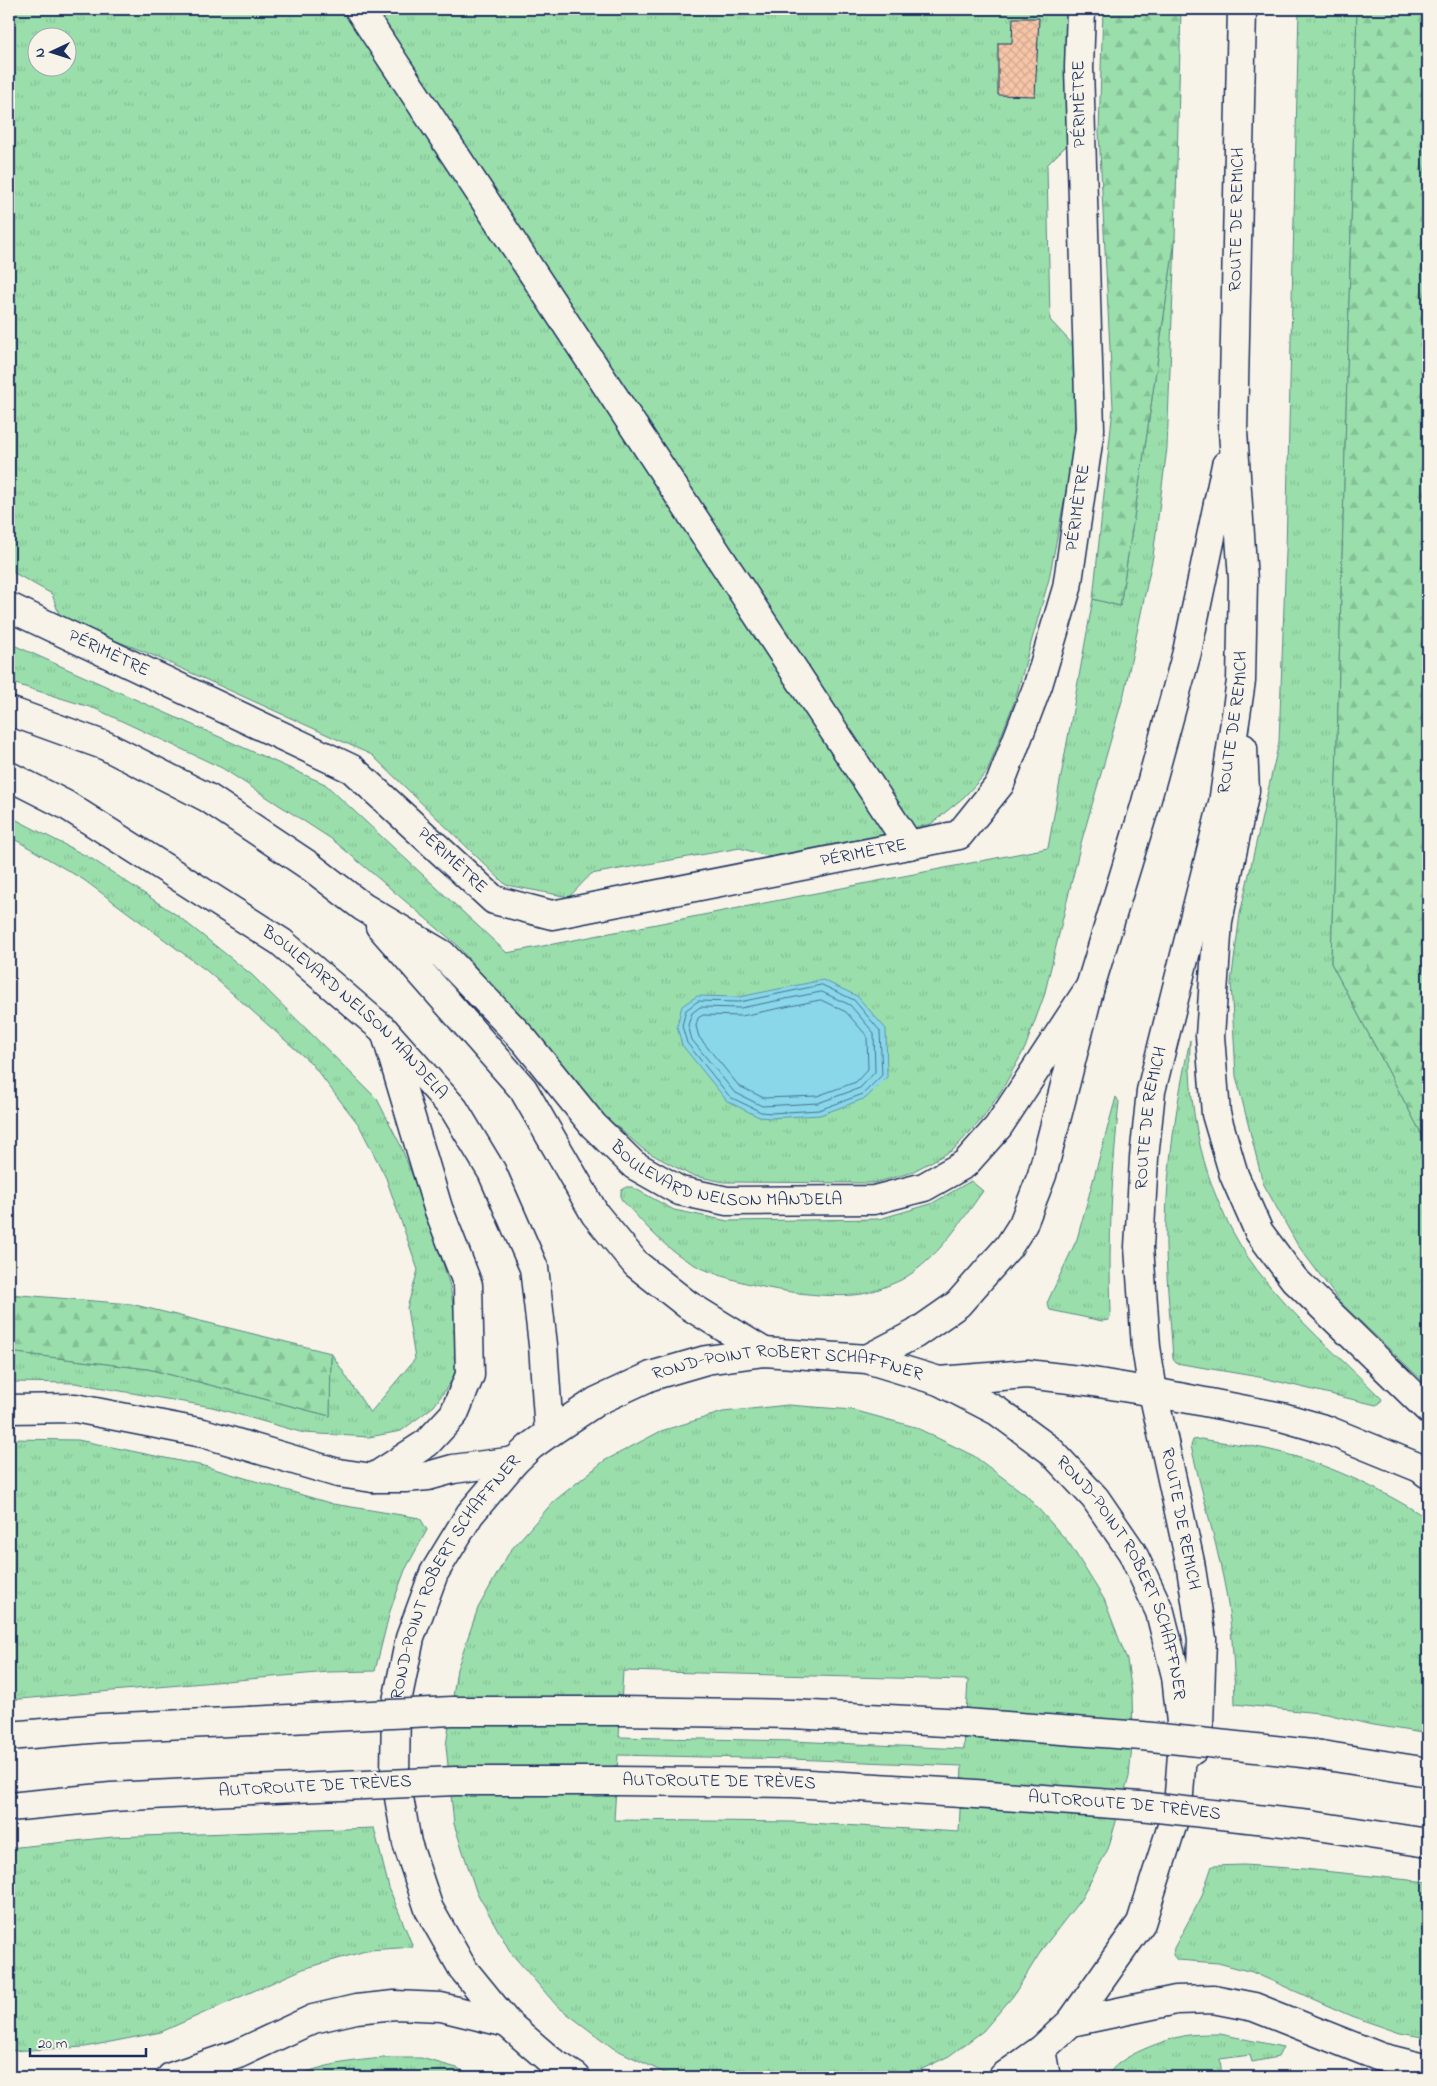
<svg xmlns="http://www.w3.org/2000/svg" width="1437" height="2086" font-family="'Indie Flower',sans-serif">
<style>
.grass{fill:url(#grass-tufts);stroke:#5a8784;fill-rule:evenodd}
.forest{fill:url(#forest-firs);stroke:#5a8784}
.water{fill:#89d7e8;stroke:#5d94b1}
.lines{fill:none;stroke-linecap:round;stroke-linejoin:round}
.shore{stroke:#477295;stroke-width:1}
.building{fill:url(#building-cross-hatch);stroke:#1b2f5e}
.minor-casing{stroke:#1b2f5e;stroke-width:31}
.major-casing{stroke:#1b2f5e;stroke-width:31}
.highway-casing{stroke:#1b2f5e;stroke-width:31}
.minor{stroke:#f7f3e8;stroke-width:28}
.major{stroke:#f7f3e8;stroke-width:28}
.highway{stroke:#f7f3e8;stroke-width:28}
.highway-bridge-casing{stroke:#1b2f5e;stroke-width:31;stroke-linecap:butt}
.highway-bridge{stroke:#f7f3e8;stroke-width:28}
.labels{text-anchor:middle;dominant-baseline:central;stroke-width:5;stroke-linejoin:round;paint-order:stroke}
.street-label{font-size:18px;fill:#1b2f5e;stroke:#f7f3e8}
</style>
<defs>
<pattern id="grass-tufts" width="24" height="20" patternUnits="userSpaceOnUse" patternTransform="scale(1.25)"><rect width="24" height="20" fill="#9adfab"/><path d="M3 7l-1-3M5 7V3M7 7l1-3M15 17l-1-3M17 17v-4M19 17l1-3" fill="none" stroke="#84c096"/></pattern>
<pattern id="forest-firs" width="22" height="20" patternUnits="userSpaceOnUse" patternTransform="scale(1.25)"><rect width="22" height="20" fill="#9adfab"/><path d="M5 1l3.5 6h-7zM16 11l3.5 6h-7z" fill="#84c096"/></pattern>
<pattern id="building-cross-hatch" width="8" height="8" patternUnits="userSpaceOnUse" patternTransform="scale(1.25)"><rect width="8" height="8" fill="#f7c5a7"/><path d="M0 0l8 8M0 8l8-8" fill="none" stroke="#d3aa92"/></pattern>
</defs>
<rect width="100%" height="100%" fill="#f7f3e8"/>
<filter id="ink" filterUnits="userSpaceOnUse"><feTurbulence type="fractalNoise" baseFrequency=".02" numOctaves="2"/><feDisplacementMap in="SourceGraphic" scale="10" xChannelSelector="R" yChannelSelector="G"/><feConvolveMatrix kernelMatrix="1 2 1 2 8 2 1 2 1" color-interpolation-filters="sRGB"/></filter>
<g filter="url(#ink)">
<path class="grass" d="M9,9H1070V142L1047,165L1050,320L1078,350L1074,450L1049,579L1015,700L987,772L964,797L931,824L777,859L740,848L591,874L569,897L506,885L372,755L143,651L61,620L52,594L9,570ZM38,38H68V68H38Z
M1299,9H1357L1331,963L1428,1146V1386L1340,1302L1297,1244L1263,1183L1236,1076L1231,983L1240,914L1279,742L1286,551Z
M1175,239L1167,448L1153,556L1124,694L1081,843L1044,996L1025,1048L1003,1088L983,1118L953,1150L910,1173L874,1183L724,1182L690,1175L644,1150L599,1111L456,944L333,840L222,768L96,709L9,682V643L325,784L507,953L1048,848L1093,599L1120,606L1145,447Z
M9,816L92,859L178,916L252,975L377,1099L400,1144L427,1213L450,1286L458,1335L455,1376L434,1406L401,1431L369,1437L304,1433L212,1407L75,1383L9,1382V1352L148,1369L330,1416L331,1353L370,1413L415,1359L407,1308L418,1270L386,1178L359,1125L311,1063L207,971L84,880L9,836Z
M1190,1040C1187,1121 1208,1204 1257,1270C1293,1317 1340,1357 1382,1399L1380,1403L1376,1405L1259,1377L1176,1363L1173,1358C1170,1314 1165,1269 1166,1225C1167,1163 1177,1100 1190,1040Z
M1116,1097L1119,1102C1112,1173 1108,1242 1111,1312L1109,1320L1102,1321L1050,1310L1047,1303L1077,1239Z
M971,1181L983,1191C960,1223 937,1260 901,1280C890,1285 873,1292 862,1294C818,1301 734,1285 695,1265C665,1250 643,1222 621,1199V1191L626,1187H632L674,1210L728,1221L879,1219L931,1204Z
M788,1405L853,1410L915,1427L974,1456L1026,1495L1069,1543L1104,1599L1127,1660L1132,1693L1133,1736L1129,1777L1108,1849L1081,1899L1043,1948L1013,1996L983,2031L949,2056L906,2077H673L613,2048L557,2006L511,1953L476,1891L454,1824L446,1746L457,1669L478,1608L510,1551L553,1502L604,1461L661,1431L723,1412ZM623,1671L968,1680L964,1749L792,1741L619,1737ZM618,1755L792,1759L962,1766L959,1832L792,1822L614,1820Z
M9,1439L78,1440L204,1466L333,1504L420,1518L427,1530L405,1570L390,1611L375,1671L329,1672L9,1700Z
M1201,1439C1223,1443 1245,1444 1266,1449C1322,1461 1380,1488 1428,1519V1734L1368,1724L1327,1714L1235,1704C1234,1661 1232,1619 1223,1577C1214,1533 1201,1490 1191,1446L1193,1440Z
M374,1828L389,1888L413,1947L369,1950L303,1969L161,2032L85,2047L9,2051V1848L113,1837Z
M1244,1865L1304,1869L1428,1882V2038L1400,2033L1351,2016L1252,1972L1218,1963L1177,1960L1173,1955L1174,1948L1201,1898L1212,1866Z
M1220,2034L1283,2047L1278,2057L1252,2062L1250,2055L1220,2059L1222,2077H1108C1113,2057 1169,2038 1189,2035C1199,2034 1210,2034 1220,2034Z
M383,2058H421L457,2068L477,2077H295C322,2064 353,2061 383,2058Z"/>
<path class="forest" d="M1103,9H1181L1175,239L1145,447L1120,606L1093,599L1113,408L1099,132Z
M1357,9H1428V1146L1331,963Z
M9,1294L131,1304L331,1353L330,1416L148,1369L9,1352Z"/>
<path class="water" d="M823,980L857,996L886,1029L887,1077L866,1098L820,1115L770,1118L759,1117L727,1101L682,1045L677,1026L682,1006L697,996L739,997Z"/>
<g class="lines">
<path class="shore" d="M822,985L854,1000L880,1031L882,1075L863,1094L819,1110L771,1113L761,1112L730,1097L687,1043L682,1026L686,1010L698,1001L739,1002Z
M822,992L850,1005L874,1033L875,1072L860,1088L818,1103L762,1106L734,1092L692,1040L688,1025L692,1013L700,1007L740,1008Z
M821,1000L846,1012L867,1036L868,1069L856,1082L817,1096L764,1098L739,1086L699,1037L696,1026L698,1018L703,1015L741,1016Z"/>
</g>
<path class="building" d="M1013,18H1039L1035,96L998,95V43H1012Z"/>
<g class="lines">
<g class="minor-casing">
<g id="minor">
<path d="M359,9L909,845"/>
<path id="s1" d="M9,607L352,769L494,900L552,915L959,835L1000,784L1038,685L1067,588L1090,429L1079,68L1081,9"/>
</g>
</g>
<g class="major-casing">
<g id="major">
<path id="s2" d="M9,711L106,746L208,798L311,867L363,907L442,954L524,1040L593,1125L634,1165L680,1191L727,1201L874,1200L924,1187L965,1164L998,1127L1090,987"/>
<path d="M1243,748L1245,791L1218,921L1210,1036L1216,1114L1234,1175L1259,1232L1294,1279L1428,1409"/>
<path id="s3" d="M9,776L66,805L281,942L385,1031L454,1109L492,1172L534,1268L543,1345L549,1433"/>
<path d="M380,926L523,1089L595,1214L636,1264L688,1305L764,1352"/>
<path d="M867,1359L915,1334L958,1304L1009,1246L1023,1224L1042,1175L1090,987L1145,806L1187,652L1226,465"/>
<path id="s4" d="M1193,1750L1199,1724L1202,1639L1190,1562L1153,1392L1146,1347L1139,1247L1144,1158L1151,1091L1223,803L1241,681L1243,580L1233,431L1242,9"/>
<path d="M1041,2050L1046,2077"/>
<path id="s5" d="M576,2077L551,2061L507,2023L463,1969L429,1909L407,1843L395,1775L396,1706L410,1638L434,1573L470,1514L515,1461L531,1446L549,1433L597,1401L651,1376L706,1360L764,1352L867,1359L939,1381L997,1411L1050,1450L1095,1498L1132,1552L1160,1612L1176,1676L1183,1741L1178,1807L1141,1923L1071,2022L1041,2050L1003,2077"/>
</g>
</g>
<g class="highway-casing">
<g id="highway">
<path d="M939,1381L1027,1374L1087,1381L1153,1392L1282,1417L1327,1430L1420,1468L1428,1474"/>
<path d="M9,1409L75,1408L203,1433L338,1473L373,1478H405L428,1476L453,1469L515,1461"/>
<path d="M373,1478L427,1443L454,1414L470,1375L468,1285L438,1208L385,1031"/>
<path d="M620,1711L792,1714L965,1723"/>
<path d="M9,1736L101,1728L249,1721"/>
<path d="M1321,1755L1428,1772"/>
<path id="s6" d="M617,1781L792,1783L961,1793"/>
<path d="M9,1807L111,1797L251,1790"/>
<path d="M1310,1825L1428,1843"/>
<path d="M1071,2022L1176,2000L1213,1999L1254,2007L1380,2057L1428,2069"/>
<path d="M171,2077L238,2054L313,2019L356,2009L395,2005L441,2007L507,2023"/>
</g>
</g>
<use href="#minor" class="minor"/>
<use href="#major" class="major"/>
<use href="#highway" class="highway"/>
<g class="highway-bridge-casing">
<g id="highway-bridge">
<path d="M249,1721L452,1711H620"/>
<path d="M965,1723L1142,1736L1321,1755"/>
<path d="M251,1790L455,1781H617"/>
<path id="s7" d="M961,1793L1140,1806L1310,1825"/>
</g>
</g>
<use href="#highway-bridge" class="highway-bridge"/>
</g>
</g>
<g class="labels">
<g class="street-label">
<text transform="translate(1080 104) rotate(-91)">PÉRIMÈTRE</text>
<text stroke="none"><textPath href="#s4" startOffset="1548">ROUTE DE REMICH</textPath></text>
<text stroke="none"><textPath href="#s1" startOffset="1401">PÉRIMÈTRE</textPath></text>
<text stroke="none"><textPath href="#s1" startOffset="110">PÉRIMÈTRE</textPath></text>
<text stroke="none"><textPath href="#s4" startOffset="1044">ROUTE DE REMICH</textPath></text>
<text stroke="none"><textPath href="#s1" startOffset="950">PÉRIMÈTRE</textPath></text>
<text stroke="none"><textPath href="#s1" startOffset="515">PÉRIMÈTRE</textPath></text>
<text stroke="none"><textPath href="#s3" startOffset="421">BOULEVARD NELSON MANDELA</textPath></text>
<text stroke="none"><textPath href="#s4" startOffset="639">ROUTE DE REMICH</textPath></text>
<text stroke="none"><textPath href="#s2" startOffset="878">BOULEVARD NELSON MANDELA</textPath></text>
<text stroke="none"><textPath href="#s5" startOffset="1012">ROND-POINT ROBERT SCHAFFNER</textPath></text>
<text transform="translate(1180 1519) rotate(79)">ROUTE DE REMICH</text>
<text stroke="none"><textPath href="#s5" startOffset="1448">ROND-POINT ROBERT SCHAFFNER</textPath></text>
<text stroke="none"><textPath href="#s5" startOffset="578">ROND-POINT ROBERT SCHAFFNER</textPath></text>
<text stroke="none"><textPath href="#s6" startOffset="102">AUTOROUTE DE TRÈVES</textPath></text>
<text transform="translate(315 1787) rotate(-3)">AUTOROUTE DE TRÈVES</text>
<text stroke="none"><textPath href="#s7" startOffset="164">AUTOROUTE DE TRÈVES</textPath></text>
</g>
</g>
<rect width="1437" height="2086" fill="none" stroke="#f7f3e8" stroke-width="30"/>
<rect x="15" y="15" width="1407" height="2056" fill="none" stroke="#1b2f5e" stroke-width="2" filter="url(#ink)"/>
<g transform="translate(52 52) rotate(266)"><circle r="24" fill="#f7f3e8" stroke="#9fa5b1"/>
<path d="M0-4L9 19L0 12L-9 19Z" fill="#1b2f5e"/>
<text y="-8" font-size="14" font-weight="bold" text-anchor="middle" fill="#1b2f5e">N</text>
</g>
<path d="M30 2048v8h116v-8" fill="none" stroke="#1b2f5e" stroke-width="2.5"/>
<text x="38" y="2048" font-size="15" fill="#1b2f5e" stroke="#f7f3e8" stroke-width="4" paint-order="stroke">20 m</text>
</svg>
